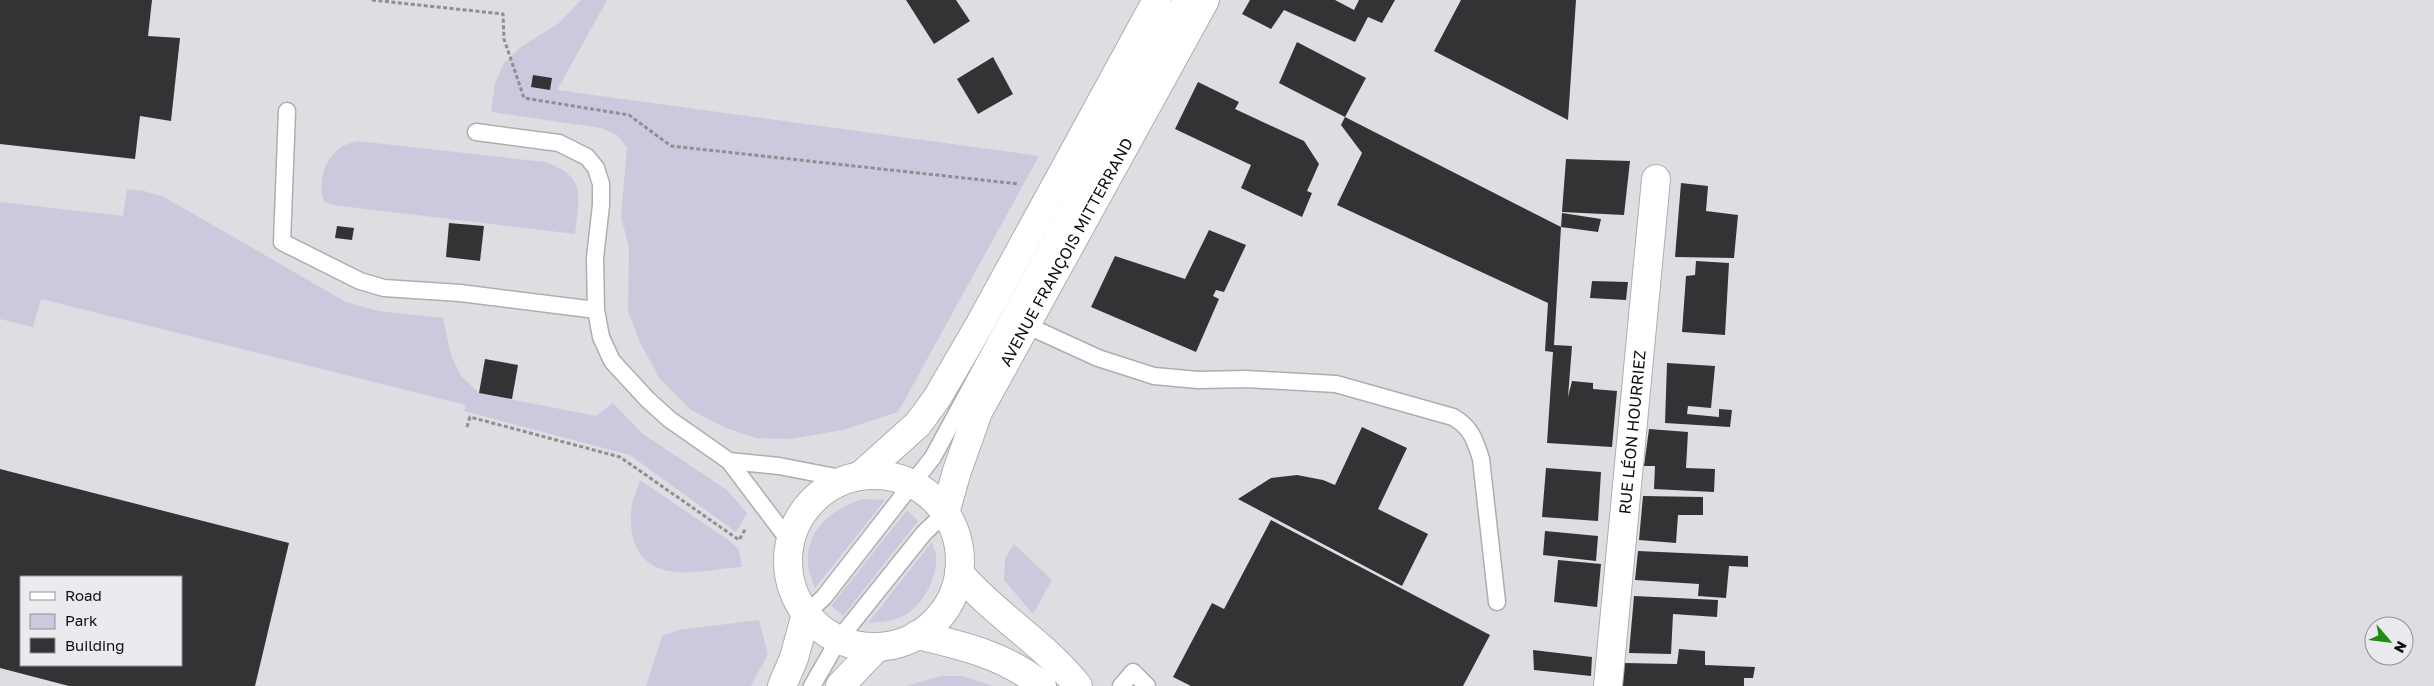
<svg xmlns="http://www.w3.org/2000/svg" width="2434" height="686" font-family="'Golos Text',sans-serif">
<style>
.green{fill:#cbc9de}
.building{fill:#333336;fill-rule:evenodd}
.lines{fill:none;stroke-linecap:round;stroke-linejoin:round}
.lane-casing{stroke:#aeaeb2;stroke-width:19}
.street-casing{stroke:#aeaeb2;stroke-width:30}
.secondary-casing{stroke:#aeaeb2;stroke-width:30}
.path{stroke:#8f8f92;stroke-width:3;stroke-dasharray:4 2.5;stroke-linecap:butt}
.lane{stroke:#fff;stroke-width:16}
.street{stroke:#fff;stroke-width:28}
.secondary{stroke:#fff;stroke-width:28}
.labels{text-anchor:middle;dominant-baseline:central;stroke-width:5;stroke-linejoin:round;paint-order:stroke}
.street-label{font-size:16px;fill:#0f0f11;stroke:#ebebef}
</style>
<rect width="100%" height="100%" fill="#dedde1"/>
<path class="green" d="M581,0H607L557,90L1039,156L898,412L843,430L790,439L756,438L726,428L691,410L660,379L640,343L628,311L629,247L621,217L627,148L617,135L601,128L491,112L495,83L504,63L522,46L558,24Z
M356,141L545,162C587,176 579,197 575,234L333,205L324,201C317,184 324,158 341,147C345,145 351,143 356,141Z
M127,189L144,191L164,197L346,302L378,311L443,318L451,355L461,376L479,393L596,416L613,403L643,434L727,490L747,513L736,532L630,455L464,411L466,405L41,299L33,327L0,319V202L123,216Z
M640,480L731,542L739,550L742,567C721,568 697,574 676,572C642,569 629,545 631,513C631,502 637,490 640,480Z
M863,499L885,500L815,588C813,581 809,573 808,566C805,530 832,509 863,499Z
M907,510L918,521L843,616L831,606Z
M932,542C933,547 936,552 936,557C938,579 920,610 899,618C889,622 878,622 868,623Z
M1014,544L1052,580L1033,614L1004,580L1005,558Z
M759,620L768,654L751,686H646L662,636L678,630Z
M941,676H962L993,686H906Z"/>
<path class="building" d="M0,0H152L148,36L180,38L171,121L140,116L135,159L0,144Z
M906,0H956L970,21L934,44Z
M1250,0H1335L1354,10L1359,0H1395L1382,23L1368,17L1355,42L1284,10L1271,29L1242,14Z
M1461,0H1576L1568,120L1434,51Z
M1297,42L1366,78L1345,117L1279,83Z
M993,57L1013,94L978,114L957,79Z
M533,75L552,78L550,90L531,87Z
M1198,82L1239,102L1235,109L1304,141L1319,164L1307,191L1312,193L1302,217L1241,188L1251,165L1175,129Z
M1345,117L1561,227L1554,345L1572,346L1568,397L1572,381L1593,383V389L1617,391L1612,447L1547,443L1553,352L1545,351L1548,303L1337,205L1362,153L1341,125Z
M1566,159L1630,161L1624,215L1562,212Z
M1681,183L1708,186L1706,211L1738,215L1734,258L1675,257Z
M1562,213L1601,219L1598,232L1561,227Z
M449,223L484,226L480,261L446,257Z
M337,226L354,228L352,240L335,238Z
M1209,230L1246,245L1224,292L1216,290L1213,296L1219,299L1196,352L1091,307L1115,256L1185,279Z
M1696,261L1729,263L1725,335L1682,332L1686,276L1695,275Z
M1592,281L1628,282L1626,300L1590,298Z
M485,359L518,365L512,399L479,393Z
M1667,363L1715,366L1711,408L1688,406L1687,414L1719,417V409L1732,410L1730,427L1665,423Z
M1362,427L1407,448L1378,509L1428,534L1402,586L1238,499L1271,478L1297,475L1323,480L1335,485Z
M1649,429L1688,432L1686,468L1715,469L1714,492L1654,489L1655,466H1644Z
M1546,468L1601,472L1598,521L1542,517Z
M0,469L289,543L255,686H69L0,668ZM21,577H181V665H21Z
M1643,496L1703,497V515H1678L1676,543L1639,540Z
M1271,520L1490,635L1463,686H1191L1173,677L1212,603L1224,609Z
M1545,531L1598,536L1596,561L1543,555Z
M1638,551L1748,556V567L1729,566L1726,598L1698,596L1699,584L1635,580Z
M1558,560L1601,564L1597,607L1554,602Z
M1634,596L1718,600L1717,617L1673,614L1671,654L1629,653Z
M1679,649L1705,651V665L1755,667L1753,678H1744V686H1622L1624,663L1677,664Z
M1533,650L1592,657L1591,676L1534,670Z"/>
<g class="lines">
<g class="lane-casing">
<path id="lane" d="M287,111L282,242L360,281L384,288L460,293L596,310
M476,132L559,143L587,157L596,168L601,184V205L595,258L596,310L601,337L612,361L647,399L669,419L729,461L791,543
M1026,325L1098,358L1154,376L1198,380L1246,379L1336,384L1453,417C1471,427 1475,440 1481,459L1497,602
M729,461L779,466L846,479
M806,614L824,597L933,457L1181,0
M812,686L839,639L924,533L945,513
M1121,686L1133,672L1147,686"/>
</g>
<g class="street-casing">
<g id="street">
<path id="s1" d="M1608,686L1656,179"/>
</g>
</g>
<g class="secondary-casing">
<g id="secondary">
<circle cx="874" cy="561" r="86"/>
<path d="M860,476L918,424L937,398L980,324L1157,0"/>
<path id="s2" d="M945,513L957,471L978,412L1205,0"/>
<path d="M959,573C995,615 1044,643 1078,686"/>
<path d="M917,635C960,645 1008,656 1042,686"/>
<path d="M782,686L794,658L806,614"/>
<path d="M840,686L877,647"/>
</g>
</g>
<path class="path" d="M372,0L503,14L504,39L524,98L629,115L671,146L1019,184
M467,427L470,417L620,457L739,540L746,528"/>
<use href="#lane" class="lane"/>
<use href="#street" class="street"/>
<use href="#secondary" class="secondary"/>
</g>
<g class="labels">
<g class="street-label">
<text stroke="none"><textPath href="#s2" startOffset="289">AVENUE FRANÇOIS MITTERRAND</textPath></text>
<text stroke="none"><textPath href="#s1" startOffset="255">RUE LÉON HOURRIEZ</textPath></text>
</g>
</g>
<rect x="20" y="576" width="162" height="90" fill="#ebebef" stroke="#939396"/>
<rect x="30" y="592" width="25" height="8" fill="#ffffff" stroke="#939396"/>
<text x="65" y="601" font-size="15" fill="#0f0f11">Road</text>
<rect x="30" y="614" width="25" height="15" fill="#cbc9de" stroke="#939396"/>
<text x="65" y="626" font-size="15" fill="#0f0f11">Park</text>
<rect x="30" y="638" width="25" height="15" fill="#333336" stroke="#939396"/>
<text x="65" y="651" font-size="15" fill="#0f0f11">Building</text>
<g transform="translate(2389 641) rotate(118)"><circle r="24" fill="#ebebef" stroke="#939396"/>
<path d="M0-4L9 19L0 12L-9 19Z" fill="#1f8d10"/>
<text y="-8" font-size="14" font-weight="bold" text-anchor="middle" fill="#0f0f11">N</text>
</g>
</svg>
